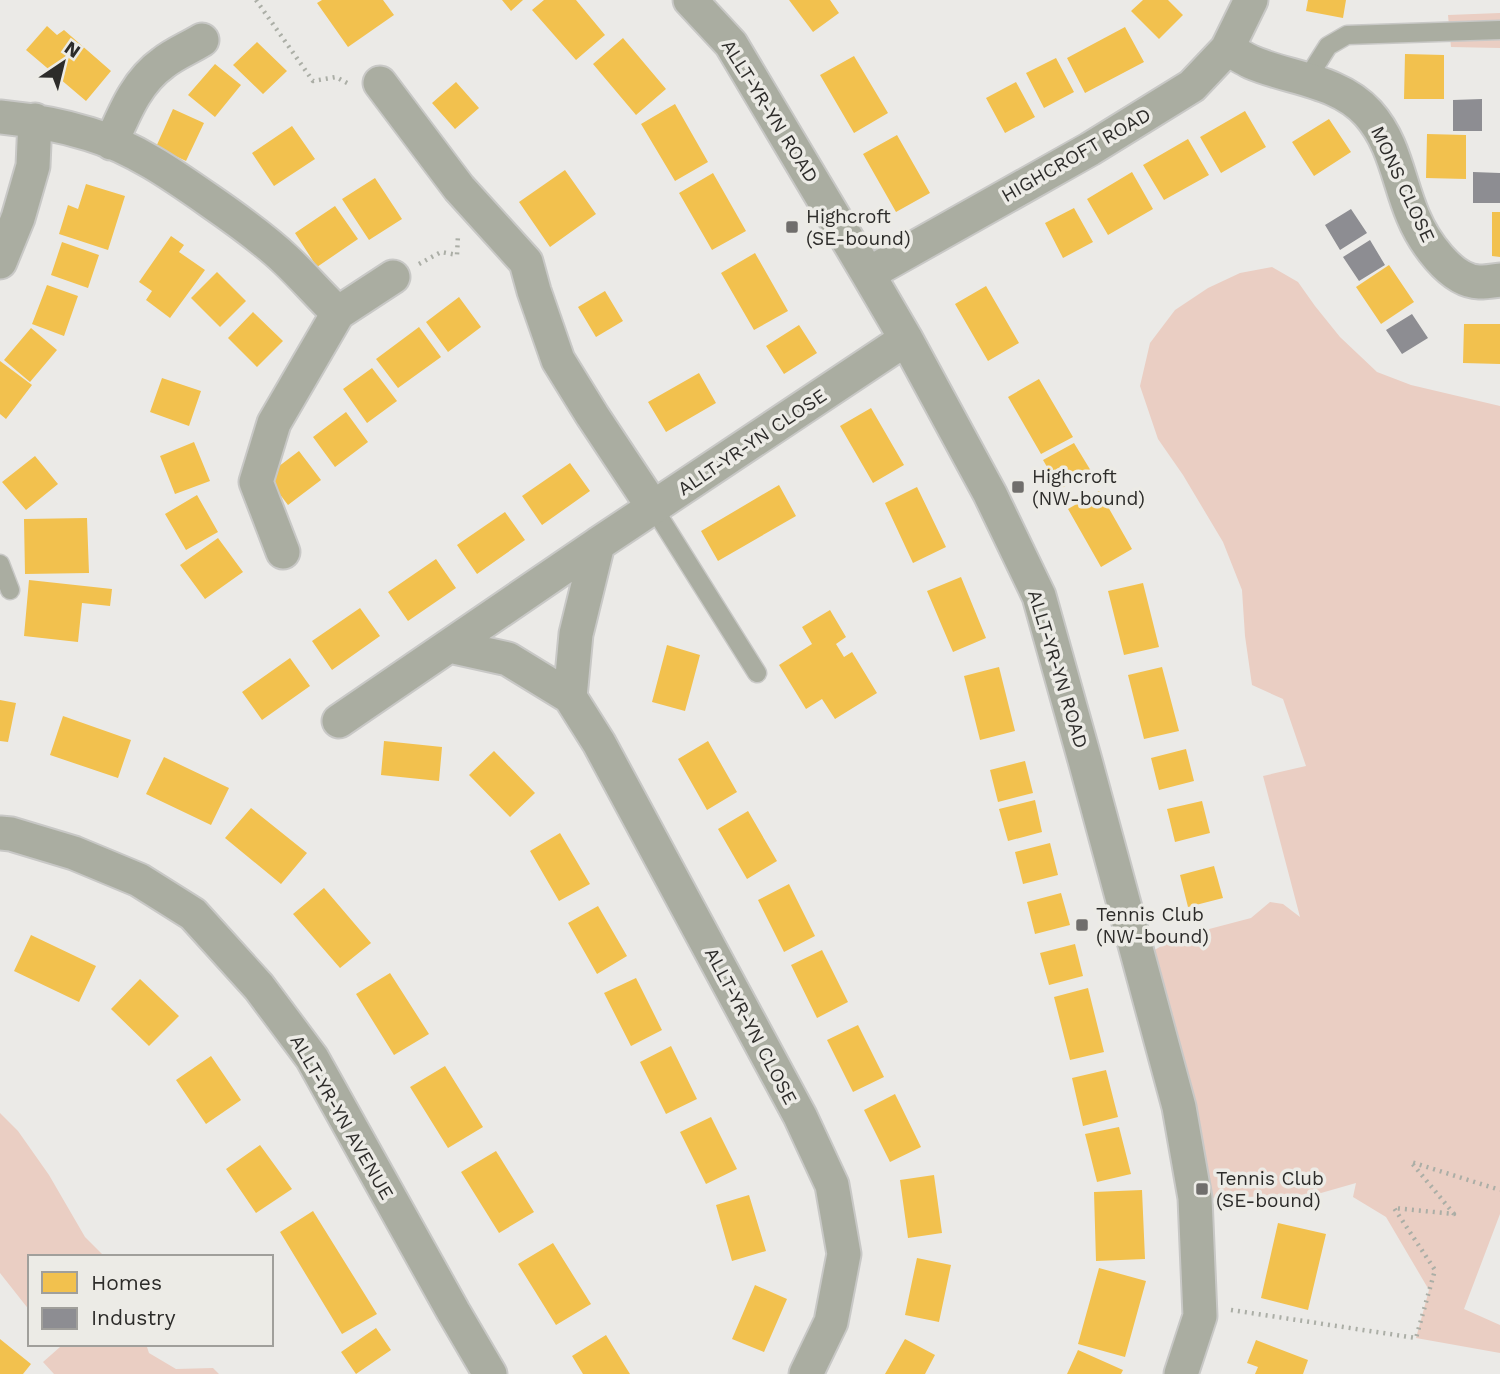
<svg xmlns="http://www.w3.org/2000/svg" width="1500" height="1374" font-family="'Work Sans',sans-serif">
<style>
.green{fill:#eacec3}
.homes{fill:#f2c14e}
.industry{fill:#8d8d92}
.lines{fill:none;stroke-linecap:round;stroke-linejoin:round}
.lane-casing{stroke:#c8c8c6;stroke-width:21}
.street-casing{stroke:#c8c8c6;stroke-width:37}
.path{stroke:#abaea6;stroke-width:4.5;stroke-dasharray:2 5;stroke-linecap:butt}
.lane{stroke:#aaada1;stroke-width:18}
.street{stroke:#aaada1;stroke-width:33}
.poi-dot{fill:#706e6c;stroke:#ecebe6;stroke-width:2.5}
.labels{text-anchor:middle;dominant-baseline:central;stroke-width:7;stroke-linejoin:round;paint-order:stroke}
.street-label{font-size:19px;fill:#2d2c2a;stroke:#ecebe6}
.poi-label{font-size:19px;fill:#2d2c2a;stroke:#ecebe6;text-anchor:start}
</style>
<rect width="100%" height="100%" fill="#ebeae7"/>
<path class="green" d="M1500,13V48L1451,47L1448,15Z
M1272,267L1298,282L1315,306L1340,337L1377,372L1411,385L1500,406V1214L1464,1309L1500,1325V1353L1416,1338L1429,1290L1386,1217L1353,1197L1356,1183L1321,1193L1285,1196L1208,1198L1141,958L1175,938L1251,918L1270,902L1283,904L1300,917L1263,776L1306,766L1283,699L1252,685L1245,636L1242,590L1223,542L1183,475L1158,439L1140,386L1150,343L1175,310L1208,288L1240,273Z
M0,1113L18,1131L49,1175L85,1237L105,1257H30V1311L0,1273Z
M58,1344H146L149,1353L176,1369L213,1368L219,1374H54L43,1362L60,1347Z"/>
<path class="homes" d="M322,0H383L394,15L348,47L317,3Z
M502,0H523L511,11Z
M544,0H576L605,35L576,60L532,10Z
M789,0H830L839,13L813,32Z
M1143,0H1168L1183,15L1159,39L1131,11Z
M1308,0H1346L1343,18L1306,11Z
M47,26L57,35L64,30L111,71L86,101L26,50Z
M1125,27L1144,62L1085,93L1067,58Z
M623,38L666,89L636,115L593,64Z
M257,42L287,71L263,94L233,65Z
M1405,54L1444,55V99H1404Z
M854,56L888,113L854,133L820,75Z
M1056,58L1074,92L1044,108L1026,73Z
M215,64L241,85L215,117L188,95Z
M456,82L479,108L455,129L432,103Z
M1016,82L1035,117L1005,133L986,98Z
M675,104L708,162L675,181L641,124Z
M173,109L204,123L186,161L156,147Z
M1245,111L1266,147L1221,173L1200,137Z
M1329,119L1351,152L1314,176L1292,142Z
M292,126L315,159L274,186L252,153Z
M1427,134L1466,135V179L1426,178Z
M897,135L930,193L896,212L863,154Z
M1188,139L1209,175L1164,200L1143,165Z
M565,170L596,214L550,247L519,202Z
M1132,172L1153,209L1108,235L1087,199Z
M713,173L746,231L712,250L679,193Z
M375,178L402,219L369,240L342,199Z
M86,184L125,196L108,250L59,234L68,205L78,209Z
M335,206L358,239L317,267L295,233Z
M1074,208L1093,242L1063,258L1045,223Z
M1492,212H1500V257L1492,256Z
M171,236L184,245L179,252L205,270L170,318L146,300L152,291L139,282Z
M62,242L99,255L88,288L51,275Z
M755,253L788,311L754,330L721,273Z
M1389,265L1414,302L1381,324L1356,287Z
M217,272L246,301L220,327L191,298Z
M47,285L78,296L64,336L32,324Z
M986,286L1019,343L988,361L955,304Z
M605,291L623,321L596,337L578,307Z
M459,297L481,327L448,352L426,322Z
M253,312L283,341L257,367L228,338Z
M1464,324H1500V364L1463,363Z
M799,325L817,353L784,374L766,346Z
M419,327L441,357L398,388L376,359Z
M31,328L57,350L30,382L4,360Z
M0,361L32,385L6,419L0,414Z
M372,368L397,401L367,423L343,389Z
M699,373L716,403L666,432L648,402Z
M162,378L201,391L189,426L150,412Z
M1039,379L1073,437L1041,454L1008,397Z
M871,408L904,465L873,483L840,426Z
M346,412L368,442L335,467L313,437Z
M194,442L210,481L175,494L160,456Z
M1074,443L1091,471L1060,489L1043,460Z
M299,451L321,480L288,505L266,476Z
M35,456L58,484L26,510L2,482Z
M570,463L590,491L542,525L522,496Z
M779,485L796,516L718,561L701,531Z
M917,487L946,547L913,563L885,503Z
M1099,491L1132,549L1101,567L1068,509Z
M197,495L218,532L186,550L165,514Z
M505,512L525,540L477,574L457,545Z
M87,518L89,573L25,574L24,519Z
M218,538L243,572L205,599L180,565Z
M436,559L456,588L408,621L388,592Z
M961,577L986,638L953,652L927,591Z
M29,580L112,589L110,606L82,603L78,642L24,636Z
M1143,583L1159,647L1124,655L1108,591Z
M360,608L380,636L332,670L312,641Z
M830,610L846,637L836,644L844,657L852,652L877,693L835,719L822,699L806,709L779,665L812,644L802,627Z
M667,645L700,655L685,711L652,702Z
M290,658L310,686L262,720L242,692Z
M999,667L1015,731L980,740L964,676Z
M1162,667L1179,731L1144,739L1128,675Z
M0,700L16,703L8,742L0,741Z
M63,716L131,740L118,778L50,755Z
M384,741L442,747L439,781L381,775Z
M708,741L737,792L707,810L678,759Z
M1186,749L1194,781L1159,790L1151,758Z
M494,751L535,793L510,817L469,775Z
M164,757L229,788L211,825L146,794Z
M1025,761L1033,793L998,802L990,770Z
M1035,800L1042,832L1008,841L999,809Z
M1202,801L1210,833L1175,842L1167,809Z
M251,808L307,853L281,884L225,838Z
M748,811L777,861L747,879L718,829Z
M560,833L590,884L559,901L530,851Z
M1050,843L1058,875L1023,884L1015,852Z
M1214,866L1223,898L1188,907L1180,875Z
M789,884L815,936L784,952L758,900Z
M324,888L371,943L340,968L293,914Z
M1061,893L1070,925L1035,934L1027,902Z
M598,906L627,956L597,974L568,923Z
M31,935L96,966L79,1002L14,971Z
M1075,944L1083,976L1049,985L1040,953Z
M822,950L848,1002L817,1018L791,965Z
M390,973L429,1034L394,1055L356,994Z
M636,978L662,1030L631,1046L604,993Z
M140,979L179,1016L149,1046L111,1009Z
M1088,988L1104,1052L1070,1060L1054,997Z
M858,1025L884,1077L853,1092L827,1040Z
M671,1046L697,1099L666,1114L640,1062Z
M211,1056L241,1100L206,1124L176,1080Z
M445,1066L483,1127L448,1148L410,1087Z
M1106,1070L1118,1117L1083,1126L1072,1078Z
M895,1094L921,1147L890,1162L864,1110Z
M711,1117L737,1169L706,1184L680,1132Z
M1119,1127L1131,1174L1097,1182L1085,1134Z
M260,1145L292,1189L256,1213L226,1169Z
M496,1151L534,1212L499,1233L461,1172Z
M934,1175L942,1233L908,1238L900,1180Z
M1142,1190L1145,1259L1096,1261L1094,1192Z
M749,1195L766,1251L732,1261L716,1205Z
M313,1211L377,1314L342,1334L280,1232Z
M1278,1223L1326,1234L1308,1310L1261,1298Z
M553,1243L591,1304L556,1325L518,1264Z
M917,1258L951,1265L939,1322L905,1315Z
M1099,1268L1146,1281L1125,1357L1078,1344Z
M755,1285L787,1299L764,1352L732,1339Z
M376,1328L391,1350L356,1374L341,1352Z
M606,1335L625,1366L630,1374H583L572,1356Z
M0,1339L31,1364L23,1374H0Z
M905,1339L935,1355L925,1374H885Z
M1256,1340L1308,1360L1303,1374H1255L1258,1367L1247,1363Z
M1078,1350L1123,1370L1121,1374H1067Z"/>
<path class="industry" d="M1482,99V131H1453V100Z
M1473,172L1500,173V203H1473Z
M1351,209L1367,233L1340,250L1325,225Z
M1370,240L1385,265L1359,281L1343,257Z
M1412,314L1428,338L1402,354L1386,330Z"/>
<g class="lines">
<g class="lane-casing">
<path id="lane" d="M1307,79L1328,46L1347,35L1500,30
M653,507L757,673
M0,564L10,590"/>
</g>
<g class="street-casing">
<path id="street" d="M690,0L731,44L868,274L906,339L990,494L1039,596L1086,764L1179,1107L1195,1198L1200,1316L1181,1374
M1227,49C1235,53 1243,58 1251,62C1290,79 1338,80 1368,113C1395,143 1398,181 1413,216C1423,240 1450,281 1479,282C1485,282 1493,281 1500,280
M380,83L459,188L526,262L534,291L558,360L592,415L653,507
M0,117C30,120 60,125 89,134C133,147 173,175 210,201C236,219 263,238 286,260C304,277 320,296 338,313L274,423L256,482L283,552
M111,143C124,114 136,82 163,63C174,54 189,48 202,40
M0,262L18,218L33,166L35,120
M868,274L1090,149L1192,86L1227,49L1251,0
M338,313L393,277
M449,646L508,659L570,697L599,743L800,1116L832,1185L844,1254L831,1322L806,1374
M570,697L576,634L598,544L906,339
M339,721L598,544
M0,833L11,834L74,853L139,880L193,914L259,987L312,1058L453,1311L490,1374"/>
</g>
<path class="path" d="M256,0L313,81L336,77L349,84
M419,264L441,252L457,255L458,235
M1231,1310L1416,1338L1435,1270L1394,1208L1454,1214L1411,1162L1500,1190"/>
<use href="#lane" class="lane"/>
<use href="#street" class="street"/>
</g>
<g class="poi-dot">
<rect x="785" y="220" width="14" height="14" rx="3.5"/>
<rect x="1011" y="480" width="14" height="14" rx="3.5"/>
<rect x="1075" y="918" width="14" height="14" rx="3.5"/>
<rect x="1195" y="1182" width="14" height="14" rx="3.5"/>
</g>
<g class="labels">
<g class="street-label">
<text transform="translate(770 111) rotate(58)">ALLT-YR-YN ROAD</text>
<text transform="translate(1076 155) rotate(-30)">HIGHCROFT ROAD</text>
<text transform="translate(1403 184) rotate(65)">MONS CLOSE</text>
<text transform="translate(752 442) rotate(-34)">ALLT-YR-YN CLOSE</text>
<text transform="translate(1058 669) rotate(73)">ALLT-YR-YN ROAD</text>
<text transform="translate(751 1026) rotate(62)">ALLT-YR-YN CLOSE</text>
<text transform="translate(342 1117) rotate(60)">ALLT-YR-YN AVENUE</text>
</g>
<g class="poi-label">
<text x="806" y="216">Highcroft<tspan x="806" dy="22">(SE-bound)</tspan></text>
<text x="1032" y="476">Highcroft<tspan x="1032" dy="22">(NW-bound)</tspan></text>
<text x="1096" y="914">Tennis Club<tspan x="1096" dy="22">(NW-bound)</tspan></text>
<text x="1216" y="1178">Tennis Club<tspan x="1216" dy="22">(SE-bound)</tspan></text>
</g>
</g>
<rect x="28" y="1255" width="245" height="91" fill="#ecebe6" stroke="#a09f9b" stroke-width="2"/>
<rect x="42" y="1272" width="35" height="21" fill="#f2c14e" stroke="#a09f9b" stroke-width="2"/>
<text x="91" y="1290" font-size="21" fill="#2d2c2a">Homes</text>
<rect x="42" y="1308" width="35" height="21" fill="#8d8d92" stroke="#a09f9b" stroke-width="2"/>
<text x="91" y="1325" font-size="21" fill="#2d2c2a">Industry</text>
<g transform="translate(63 63) rotate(35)" stroke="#ecebe6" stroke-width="5" paint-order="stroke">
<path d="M0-5L12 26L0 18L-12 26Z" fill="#2d2c2a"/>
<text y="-10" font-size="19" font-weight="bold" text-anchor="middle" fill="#2d2c2a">N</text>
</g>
</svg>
